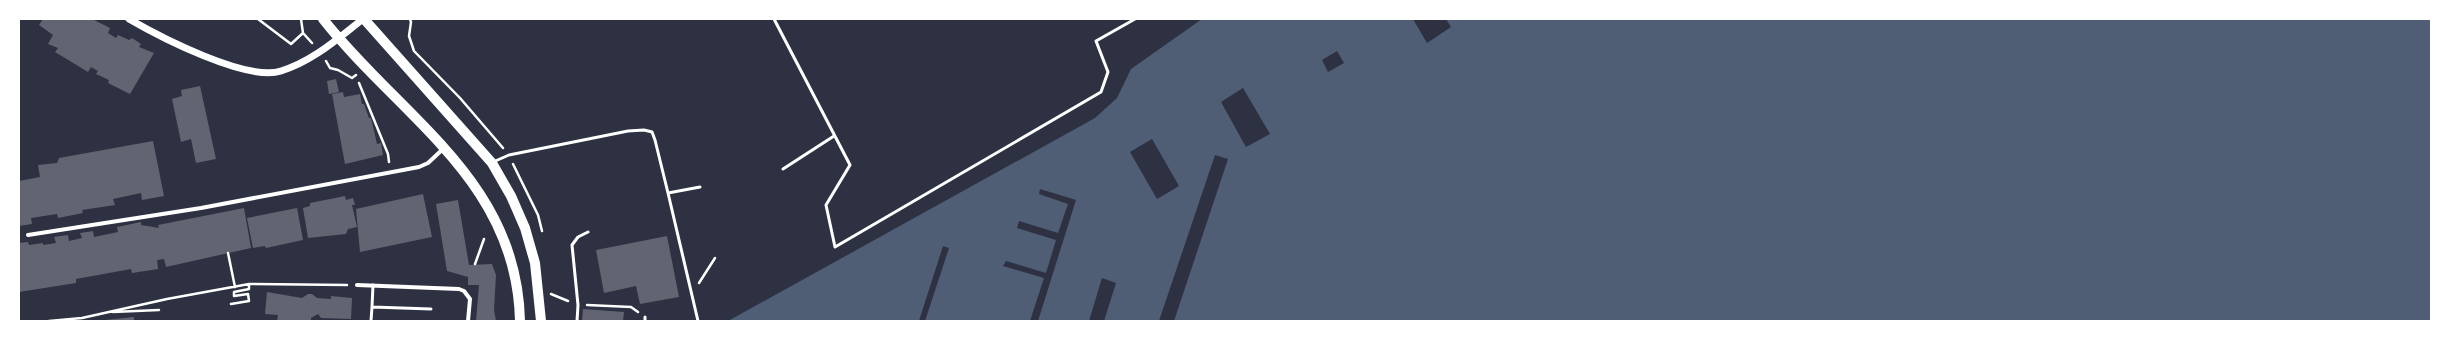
<svg xmlns="http://www.w3.org/2000/svg" width="2450" height="340" font-family="Bitter,serif">
<style>
.water{fill:#4f5d75}
.pier{fill:#2d3142}
.building{fill:#626471}
.lines{fill:none;stroke-linecap:round;stroke-linejoin:round}
.path{stroke:#fff;stroke-width:2.5}
.service{stroke:#fff;stroke-width:3}
.minor{stroke:#fff;stroke-width:4}
.tertiary{stroke:#fff;stroke-width:7}
.primary{stroke:#fff;stroke-width:10}
</style>
<rect width="100%" height="100%" fill="#2d3142"/>
<path class="water" d="M1202,19H2431V321H728L1095,118L1117,98L1131,69Z"/>
<path class="pier" d="M1413,19H1446L1451,27L1427,43Z
M1337,51L1344,63L1328,72L1322,60Z
M1243,88L1270,134L1246,147L1221,102Z
M1152,139L1179,186L1157,199L1130,152Z
M1215,155L1228,159L1174,321H1159Z
M1040,189L1076,200L1038,321H1030L1044,278L1003,266L1006,261L1046,273L1056,240L1017,228L1019,221L1058,233L1068,204L1039,194Z
M943,246L949,248L925,321H919Z
M1102,278L1116,283L1104,321H1089Z"/>
<path class="building" d="M43,19H92L110,28L108,33L116,38L118,35L129,40L132,38L141,44L139,47L154,53L130,94L108,83L109,80L96,74L98,71L91,67L88,72L55,52L58,48L48,44L53,35L39,25Z
M336,79L339,92L329,94L327,81Z
M200,86L216,159L196,163L191,139L181,142L172,99L182,96L181,90Z
M343,92L344,97L360,94L362,104H364L369,118H371L377,144L381,143L383,155L345,164L332,94Z
M153,141L164,196L142,200L141,193L113,199L115,205L82,210L83,213L58,218L57,214L31,218L32,224L19,226V181L40,177L38,165L57,163L59,158Z
M423,194L432,237L360,252L356,209Z
M345,196L346,200L353,198L355,205H352L357,227L348,229L346,234L308,238L303,208L310,206V203Z
M458,200L469,265L492,264L496,275L494,310L496,321H476L479,285H468V277L447,271L436,204Z
M244,208L251,248L166,267L164,259L157,260L158,269L132,273L131,269L76,279V283L19,292V243L28,242L29,245L43,243V245L56,243L54,237L68,235L69,241L82,238L80,233L93,231L94,237L118,232L117,227L141,222V225L159,228L158,225Z
M297,208L303,240L266,248L265,246L253,248L247,218Z
M667,236L679,297L640,304L636,286L604,293L596,250Z
M267,292L302,298L308,294H312L317,298L331,299V296L352,298L351,319L321,318L318,314L311,318V321H277L278,315L265,314Z
M583,309L624,312L623,321H582Z
M134,317V321H105V320Z"/>
<g class="lines">
<path class="path" d="M258,19L291,44L303,33
M301,19L303,33L312,43
M410,19L411,22L409,36L414,51L460,98L503,148
M326,61L330,68L338,70L352,78L356,75
M359,83L388,154L389,162
M513,164L538,215L542,231
M228,253L235,287
M475,264L484,239
M699,283L715,258
M551,294L568,301
M231,304L249,301L248,294L234,296V292L249,289V284
M587,305L631,307L638,312
M113,312L159,310
M49,321L82,318L167,299L249,284L347,285"/>
<path class="service" d="M774,19L850,165L826,205L835,247L1101,92L1108,72L1096,41L1135,19
M493,162L509,155L628,131L644,130L652,132L655,140L668,193L700,187
M783,169L834,136
M668,193L698,321
M372,307L373,285
M371,321L372,307L431,309
M577,321L578,305L572,245L578,237L588,232
M645,321V317"/>
<path class="minor" d="M28,235L201,208L419,167L428,163L443,149
M357,285L459,289L464,291L470,299L468,321"/>
<path class="tertiary" d="M129,19C160,37 247,82 281,71C313,61 337,39 363,19"/>
<path class="primary" d="M323,19C401,118 517,180 520,321
M364,19L492,163L511,196L525,228L535,263L541,321"/>
</g>
<rect width="2450" height="340" fill="none" stroke="#ffffff" stroke-width="40"/>
</svg>
